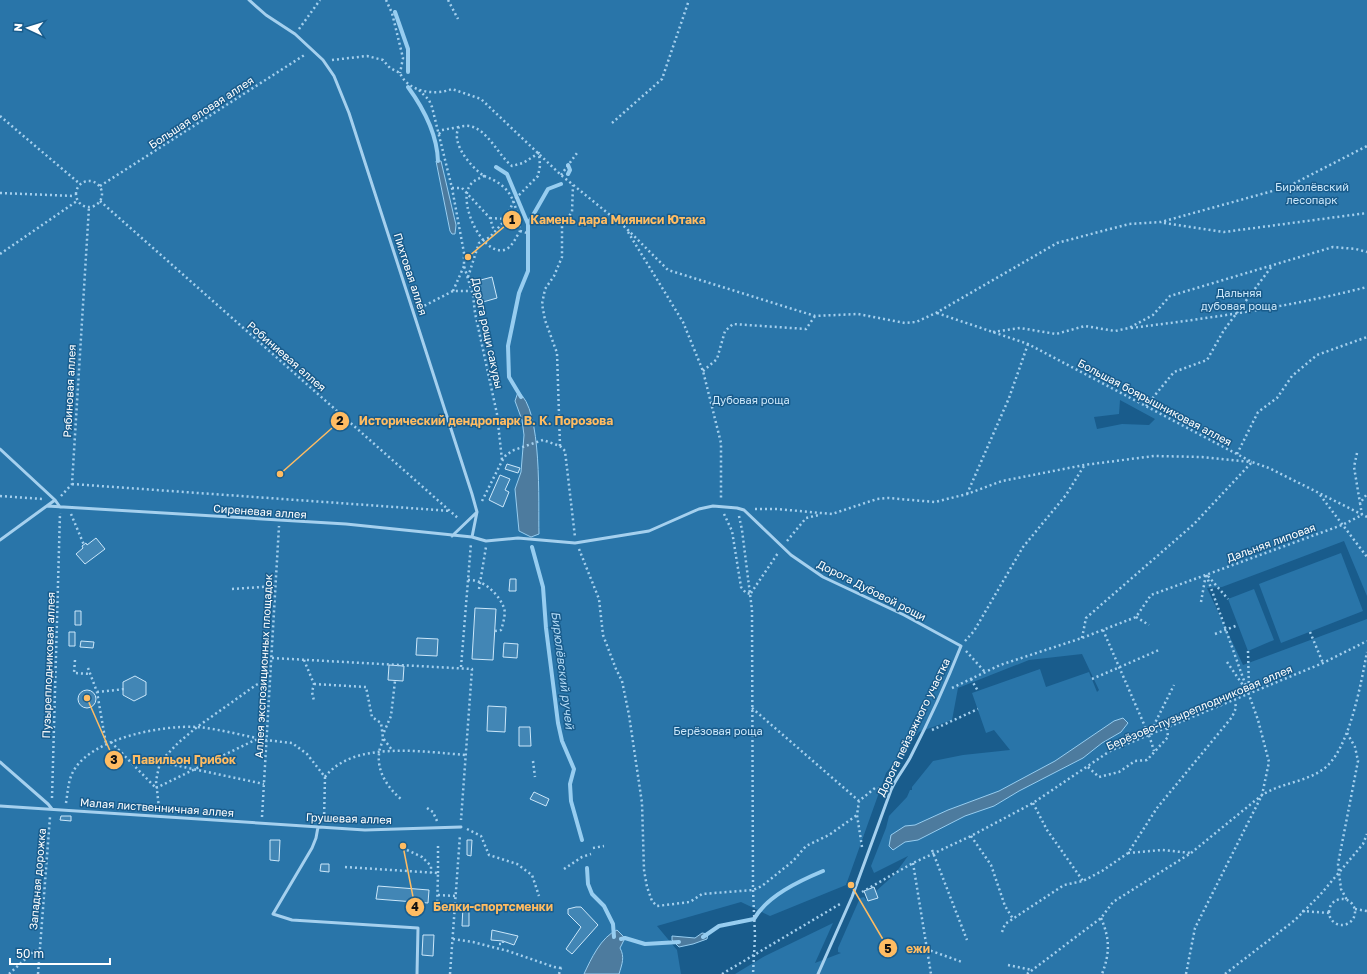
<svg xmlns="http://www.w3.org/2000/svg" width="1367" height="974" font-family="'Golos Text',sans-serif">
<style>
.green{fill:#2975a9;fill-rule:evenodd}
.water{fill:#4d7b9e;stroke:#97cdf0}
.lines{fill:none;stroke-linecap:round;stroke-linejoin:round}
.stream{stroke:#97cdf0;stroke-width:4}
.building{fill:#4286b5;stroke:#cbe7fa}
.path{stroke:#a5d0ee;stroke-width:2.5;stroke-dasharray:2 3;stroke-linecap:butt}
.service{stroke:#a5d0ee;stroke-width:3}
.labels{text-anchor:middle;dominant-baseline:central;stroke-width:3;stroke-linejoin:round;paint-order:stroke}
.street-label{font-size:11px;fill:#fff;stroke:#195c8c}
.park-label{font-size:11px;fill:#cbe7fa;stroke:#195c8c}
.water-label{font-size:12px;font-style:italic;fill:#b1d9f5;stroke:#195c8c}
.leader{fill:none;stroke:#ffbc62;stroke-width:1.5}
.callout-dot{fill:#ffbc62;stroke:#195c8c;stroke-width:1.5}
.mark-label{font-size:12px;text-anchor:middle;font-weight:bold;fill:#111}
.callout-label{font-size:12px;text-anchor:middle;font-weight:bold;fill:#ffbc62;stroke:#195c8c;stroke-width:3;stroke-linejoin:round;paint-order:stroke}
</style>
<rect width="100%" height="100%" fill="#195c8c"/>
<path class="green" d="M0,0H1367V596L1344,541L1222,587L1207,588L1243,665L1367,619V974H735L765,956L833,923L815,963L841,953L838,952V948L860,898L864,897L866,900L894,875L908,856L874,873L871,866L886,828L889,816L907,797L910,790H912V787L933,761L963,755L1010,750L994,730L986,733L972,693L1040,669L1046,687L1089,672L1097,692L1099,690L1082,654L1029,660L958,688L952,720L919,732L886,773L846,885L770,916L741,902L657,926L677,950L681,974H0ZM1120,400L1155,419L1149,425L1122,424L1097,429L1094,417L1119,414Z
M1341,553L1363,611L1281,643L1259,584Z
M1254,589L1274,640L1248,651L1228,599Z"/>
<path class="water" d="M436,161H441L456,225L455,234H452L450,231Z
M518,392C543,408 538,505 539,534L531,537L519,531L515,489L521,472L524,435L522,420L515,401Z
M1123,718L1128,723L1121,732L1102,743L1083,758L1019,791L994,806L965,816L918,840L905,842L893,850L889,846L891,835L905,826L915,825L948,810L999,791L1055,761L1114,721Z
M617,930L625,938L620,948C625,957 622,964 619,974H584C591,959 601,937 617,930Z
M702,933L708,934L707,939L693,944L679,947L672,940V936L695,938Z"/>
<g class="lines">
<path class="stream" d="M395,12L408,49V72
M408,87C424,109 437,134 438,161
M496,167L507,174L528,224
M568,174L570,170L568,165
M521,397L509,377L508,346L519,293L528,271V224L548,189L561,184
M532,547L543,587L546,628L558,723L562,741L574,769L570,784L571,801L582,840
M587,868L588,884L592,894L604,906L613,924L614,937
M703,937L719,926L754,919C767,896 799,881 823,871
M621,939L625,938L645,944L679,942"/>
</g>
<path class="building" d="M492,277L497,298L483,302L477,281Z
M507,464L520,468L518,473L505,469Z
M500,475L510,479L505,490L509,492L503,507L489,500Z
M96,538L105,549L85,564L76,554L83,548L82,546L86,543L87,545Z
M510,579H516V591H509Z
M475,608L496,609L493,660L472,659Z
M75,611H81V625H75Z
M69,632H75V646H69Z
M417,638L438,639L437,656L416,655Z
M81,641L94,642L93,648L80,647Z
M504,643L518,644L517,658L503,657Z
M389,665L404,666L403,681L388,680Z
M135,676L146,682V695L134,701L123,695V682Z
M78 699a9 9 0 1 1 18 0a9 9 0 1 1-18 0Z
M488,706L506,707L505,732L487,731Z
M519,727H530L531,746H519Z
M534,792L549,799L546,806L530,799Z
M61,816H71V821L60,820Z
M270,840H280L279,861L270,860Z
M467,840H472L471,856L467,855Z
M321,864H329V872L320,871Z
M378,886L429,890L428,903L376,899Z
M874,887L878,898L868,901L864,891Z
M463,906H469V926H462Z
M576,907H581L598,925L572,954L566,949L581,927L568,914V909Z
M492,930L518,936L514,945L503,941L491,940Z
M423,935H434L433,956L422,955Z"/>
<g class="lines">
<path class="path" d="M386,0L392,13L403,58L400,73
M448,0L458,19
M299,29L320,0
M332,60L367,56L383,60L390,68L400,73C408,92 435,96 452,89L481,99L561,175L626,228L668,270L815,316L858,314L905,323L916,322L936,313L1057,243L1129,224L1161,222L1287,187L1367,146
M419,90L429,100L432,107L452,188L464,253V266L473,295L475,313L497,414L502,460
M0,116L80,184
M612,123L662,79L689,0
M439,134L442,130L459,127
M561,175L577,153
M484,176C513,186 516,204 520,231C516,237 512,248 504,250C482,255 459,204 469,187C472,181 478,179 484,176Z
M76 194a13 13 0 1 1 26 0a13 13 0 1 1-26 0Z
M100,186L306,54
M452,188H462L490,218L494,231
M0,193L75,196
M100,201L459,519
M490,218L506,219
M1164,223L1224,232L1367,213
M520,231L527,233
M628,232L683,322L703,371L721,443V499
M0,254L77,201
M468,277L479,243L490,237L506,219L514,200L538,176L540,166L539,153L523,163L512,166C496,154 484,119 459,127C450,143 471,167 484,176
M453,291L464,266
M473,295L480,292
M420,308L453,291H470
M937,313L1028,344L1252,462L1269,468L1367,517
M1131,328C1211,318 1289,307 1367,287
M993,332L1020,328L1056,334L1085,326L1115,331L1129,328L1153,315L1170,296L1333,247L1356,249L1367,252
M703,371L717,359L725,331L733,324L806,329L815,316
M1146,406L1174,372L1207,360L1224,330L1272,266
M560,446L557,353L545,320L542,304L545,289L554,276L562,257V226L572,212L573,185
M1357,453L1354,467L1360,503
M1237,454L1258,412L1277,398L1292,376L1317,355L1367,337
M72,484L451,511
M967,494L1009,398L1028,344
M1320,495L1367,557
M0,496L43,499
M61,496L72,484L89,207
M482,501L502,461L506,455L514,450L543,440L560,446L565,451L575,537
M755,509H777L832,514L877,499L888,498L935,502L967,494L1002,481L1084,465L1154,456L1202,457L1252,462
M71,514L84,545
M724,514L732,531L741,587L746,593L751,594
M1362,515L1360,503L1367,494
M739,516L742,530L752,610L753,890L755,936L753,974
M787,541L806,518L819,515
M579,549L599,599L603,635L616,669L622,681L629,715L642,803L644,870L647,887L652,901L657,906L690,902L702,894L753,890L762,886L793,861L806,846L829,835L857,815
M1208,576L1228,599
M468,580C483,579 499,594 504,608C506,614 503,624 501,630L495,631
M232,589L276,586
M479,589L486,547
M751,593L778,553
M1201,602L1206,574
M1136,617L1149,625
M1103,630L1150,738L1154,751
M1310,632L1323,663
M1215,634L1238,625
M1082,638L1086,618L1194,524L1252,462
M268,641L273,642
M965,641L974,631L1023,547L1066,495L1084,466
M966,651L985,672
M1248,651L1249,692
M272,658L472,669L461,820
M75,660L74,673L90,674
M304,660L314,684L312,692L314,701
M1227,662L1247,691
M461,667L471,543
M88,668L97,692L106,744
M971,679L978,691
M1092,679L1159,650
M314,684L366,687L372,717L381,723L383,738L392,750
M952,688L1000,665L1082,638L1136,617L1151,595L1342,525L1362,515
M97,692L125,689
M752,708L859,801
M932,730L978,709
M384,732L391,716L395,681
M1347,733L1355,747L1358,761L1338,864L1341,889L1347,900
M1149,735L1174,685
M383,739C382,744 379,749 379,754C377,772 388,788 401,799
M265,740L292,743L307,754L325,777L324,820
M111,742L155,787
M533,761L535,777
M160,762L264,784
M1088,767L1099,777L1119,772L1135,761L1147,760L1168,737L1167,728
M325,777C353,740 424,752 466,755
M156,788L255,740H260
M52,798L60,513
M66,803C68,791 68,780 74,770C93,738 162,725 197,727C220,729 244,736 267,740
M1033,803L1047,830L1083,881
M159,808L156,781L160,762L178,743L197,727L256,685L262,682H270
M427,808L433,812L437,821
M262,817L279,526
M467,829L481,836L489,855L517,864L532,875L539,896
M971,836L991,865L1005,906L1013,919
M862,847L857,815L859,801L875,788L883,789
M593,848L604,846
M407,850L422,857L431,866V873
M932,850L967,940
M1128,853L1162,850L1191,853
M913,863L931,974
M345,867L438,873L437,912
M564,869L582,857L591,854
M438,873V844
M862,892L913,863L971,836L1033,803L1110,751L1323,663L1367,641
M438,895L456,896
M1329 912a13 13 0 1 1 26 0a13 13 0 1 1-26 0Z
M1355,909L1367,911
M1302,911L1329,913
M1101,918C1110,939 1110,953 1102,974
M1002,932L1005,924L1064,885L1083,881L1102,871L1128,853L1157,808L1232,717L1236,708L1235,701
M453,939L473,942L508,951L554,967L561,968
M499,944H503V941
M926,949L962,962
M1008,965L1032,970
M9,974L34,951L40,950
M38,974L50,817
M450,974L460,835
M559,974L561,968L564,967
M722,974L840,904
M1027,974L1101,918L1113,902L1191,853L1262,795C1281,783 1305,782 1322,770C1349,753 1361,683 1367,652
M1186,974L1195,928L1262,795L1269,762L1258,720L1206,574
M1225,974L1295,920L1320,895L1363,844L1367,834"/>
<path class="service" d="M249,0L266,15L295,34L323,60L334,76L349,113L472,494L477,512L472,537
M0,449L55,500L60,507
M47,506L346,524L472,537L486,541L518,538L575,543L649,531L699,509L713,506L737,508L744,510L791,555L823,577L904,615L961,646C946,684 929,721 910,758C904,769 896,778 891,790L852,897L818,974
M452,536L477,512
M0,540L55,500
M0,762L48,804L52,809
M0,806L365,830L461,827
M318,827L316,838L312,848L273,914L292,920L418,928L417,974"/>
</g>
<g class="labels">
<g class="street-label">
<text transform="translate(201 112) rotate(-33)">Большая еловая аллея</text>
<text transform="translate(411 274) rotate(72)">Пихтовая аллея</text>
<text transform="translate(488 333) rotate(78)">Дорога рощи сакуры</text>
<text transform="translate(287 356) rotate(41)">Робиниевая аллея</text>
<text transform="translate(69 391) rotate(-87)">Рябиновая аллея</text>
<text transform="translate(1155 402) rotate(28)">Большая боярышниковая аллея</text>
<text transform="translate(260 511) rotate(4)">Сиреневая аллея</text>
<text transform="translate(1271 542) rotate(-20)">Дальняя липовая</text>
<text transform="translate(872 590) rotate(27)">Дорога Дубовой рощи</text>
<text transform="translate(48 665) rotate(-88)">Пузыреплодниковая аллея</text>
<text transform="translate(263 666) rotate(-87)">Аллея экспозиционных площадок</text>
<text transform="translate(1199 707) rotate(-23)">Берёзово-пузыреплодниковая аллея</text>
<text transform="translate(913 727) rotate(-64)">Дорога пейзажного участка</text>
<text transform="translate(157 807) rotate(4)">Малая лиственничная аллея</text>
<text transform="translate(349 818) rotate(2)">Грушевая аллея</text>
<text transform="translate(37 879) rotate(-85)">Западная дорожка</text>
</g>
<g class="park-label">
<text x="1312" y="186">Бирюлёвский<tspan x="1312" dy="13">лесопарк</tspan></text>
<text x="1239" y="292">Дальняя<tspan x="1239" dy="13">дубовая роща</tspan></text>
<text x="751" y="399">Дубовая роща</text>
<text x="718" y="730">Берёзовая роща</text>
</g>
<g class="water-label">
<text transform="translate(563 670) rotate(83)">Бирюлёвский ручей</text>
</g>
</g>
<path class="leader" d="M468 257L512 220M280 474L340 421M87 698L114 760M403 846L415 907M851 885L888 948"/>
<g class="callout-dot">
<circle cx="468" cy="257" r="4"/>
<circle cx="280" cy="474" r="4"/>
<circle cx="87" cy="698" r="4"/>
<circle cx="403" cy="846" r="4"/>
<circle cx="851" cy="885" r="4"/>
<circle cx="512" cy="220" r="10"/>
<circle cx="340" cy="421" r="10"/>
<circle cx="114" cy="760" r="10"/>
<circle cx="415" cy="907" r="10"/>
<circle cx="888" cy="948" r="10"/>
</g>
<g class="mark-label">
<text x="512" y="224">1</text>
<text x="340" y="425">2</text>
<text x="114" y="764">3</text>
<text x="415" y="911">4</text>
<text x="888" y="953">5</text>
</g>
<g class="callout-label">
<text x="618" y="224">Камень дара Мияниси Ютака</text>
<text x="486" y="425">Исторический дендропарк В. К. Порозова</text>
<text x="184" y="764">Павильон Грибок</text>
<text x="493" y="911">Белки-спортсменки</text>
<text x="918" y="953">ежи</text>
</g>
<g transform="translate(28 28) rotate(274)" stroke="#195c8c" stroke-width="3" paint-order="stroke">
<path d="M0-3L7 15L0 10L-7 15Z" fill="#ffffff"/>
<text y="-6" font-size="11" font-weight="bold" text-anchor="middle" fill="#ffffff">N</text>
</g>
<path d="M10 958v6h100v-6" fill="none" stroke="#ffffff" stroke-width="2"/>
<text x="16" y="958" font-size="12" fill="#ffffff" stroke="#195c8c" stroke-width="3" paint-order="stroke">50 m</text>
</svg>
